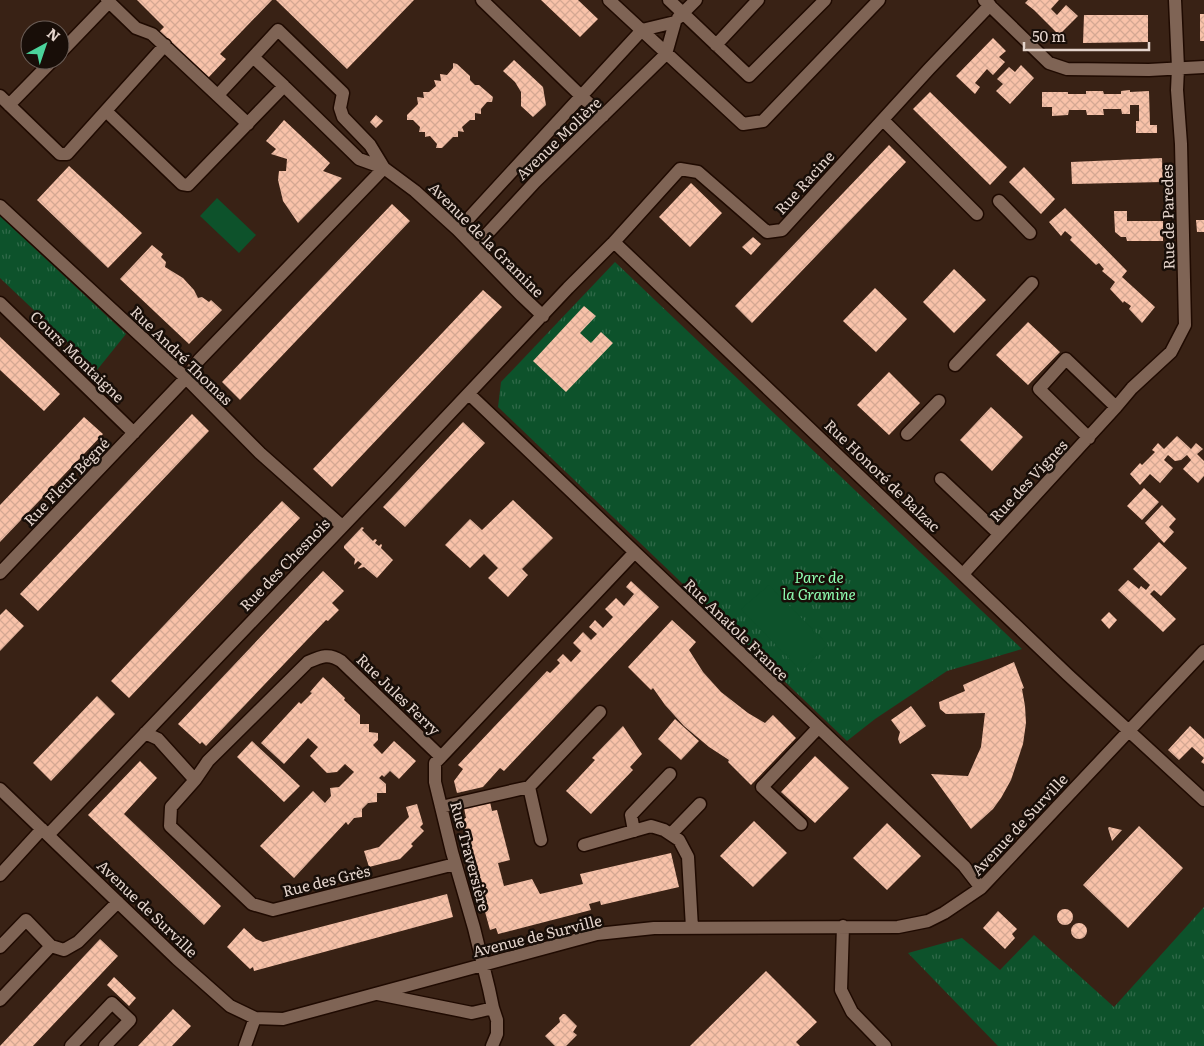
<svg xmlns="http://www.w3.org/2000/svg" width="1204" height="1046" font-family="Literata,serif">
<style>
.park{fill:url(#park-tufts)}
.pitch{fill:#0d522b}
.building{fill:url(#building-cross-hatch)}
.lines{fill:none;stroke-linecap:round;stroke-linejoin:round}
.minor-casing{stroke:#1f0a01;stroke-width:15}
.minor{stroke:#7f6455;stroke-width:12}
.labels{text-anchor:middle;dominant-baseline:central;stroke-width:5;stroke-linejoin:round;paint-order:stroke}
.street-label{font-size:15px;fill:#e4d4cc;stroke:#180e08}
.park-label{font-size:15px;font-style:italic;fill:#8fffb2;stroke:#180e08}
</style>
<defs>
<pattern id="park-tufts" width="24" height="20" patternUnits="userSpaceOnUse" patternTransform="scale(1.25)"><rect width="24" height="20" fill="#0d522b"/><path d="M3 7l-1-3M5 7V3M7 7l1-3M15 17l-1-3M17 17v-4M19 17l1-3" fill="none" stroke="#306a49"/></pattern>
<pattern id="building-cross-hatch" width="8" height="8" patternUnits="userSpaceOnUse" patternTransform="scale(1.25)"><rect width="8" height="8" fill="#f8c2a9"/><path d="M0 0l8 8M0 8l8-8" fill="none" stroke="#d4a893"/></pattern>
</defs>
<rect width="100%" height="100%" fill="#392215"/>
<path class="park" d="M0,216L126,334L97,370L0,278Z
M615,262L1022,649L947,671L875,719L847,741L498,407L501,382Z
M1204,907V1046H998L908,953L962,938L1000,970L1034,935L1114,1007Z"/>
<path class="pitch" d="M217,198L256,235L239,253L200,216Z
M769,585L828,645L801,671L741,609Z"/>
<path class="building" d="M137,0H272L220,54L226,59L207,79L159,32L164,27Z
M276,0H414L347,69Z
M541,0H578L598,19L580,37Z
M1028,0H1059L1051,9L1057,15L1066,5L1078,16L1059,35L1034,10L1025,3Z
M1200,14H1204V41H1200Z
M1084,15H1148V42L1083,43Z
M993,38L1006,51L999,57L1005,62L993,75L987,69L975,83L980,87L975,94L956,76Z
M514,60L543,87L546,105L533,117L521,106V92L515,82L503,71Z
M453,63L457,64L470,76V80L475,85H479L493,97L492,102H487L481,109V114L475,113V120H470L462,127L464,132L458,131V137H453L442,148H436L437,144L430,136L425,137V132H419L420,127L413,120H407V115L418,104L417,97L424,98L423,92H429L436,86L434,80L441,81L440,74L447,75L453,68Z
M1021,65L1034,78L1010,104L996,91L1003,84L997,79L1009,67L1015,72Z
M1130,90V92L1149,91L1150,125H1157V133H1136V121H1139V105H1130V114H1122L1121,109H1103L1104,115H1087L1086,110H1069L1068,115L1052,116V107H1042V92H1068V94H1086V91H1103L1104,94H1121V91Z
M930,92L1007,167L990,185L913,109Z
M376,115L383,121L376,128L370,122Z
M284,120L330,163L323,171L342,178L298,223L283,201L278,180L279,171H286L287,159L271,154L276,149L266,141Z
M889,145L906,162L752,323L735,306Z
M1162,158L1163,182L1072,184L1071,162Z
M69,166L142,233L108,268L37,200Z
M1024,167L1055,199L1041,214L1009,182Z
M691,183L722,213L690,247L659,217Z
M392,204L410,221L240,400L222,382Z
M1065,208L1127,271L1122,277L1155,307L1142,323L1129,309L1131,306L1124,301L1123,303L1110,289L1115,282L1102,271L1104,269L1099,263L1096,265L1070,240L1072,237L1065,231L1061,236L1049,222Z
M1114,211H1127V221H1163V241H1127L1126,237H1121L1115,232Z
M1196,220H1204V232H1197Z
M753,237L761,244L751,255L742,247Z
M152,245L163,254L161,257L166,262L165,267L183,278L194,290L198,298L202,297L209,302L211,300L222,310L189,344L120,279Z
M954,269L986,300L954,333L923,302Z
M875,288L907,319L876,352L843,321Z
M483,290L502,307L332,487L313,469Z
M584,306L596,316L580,333L591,343L601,332L613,343L566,392L533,361Z
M1028,322L1060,352L1028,385L996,355Z
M0,337L60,394L44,411L0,370Z
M889,372L920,403L889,435L857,405Z
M991,407L1023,437L992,471L960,440Z
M192,414L209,431L38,611L20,594Z
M84,417L103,434L0,542V505Z
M463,422L485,443L405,527L383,507Z
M1177,436L1191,449L1196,443L1203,449L1197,454L1204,461V476L1198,483L1183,469L1191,460L1187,455L1181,460L1175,461L1168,455L1164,460L1173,468L1160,483L1150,474L1140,485L1130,474L1140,463L1142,465L1155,452L1152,450L1158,443L1164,449Z
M1144,488L1159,502L1142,520L1127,506Z
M513,500L553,538L522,569L528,575L508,597L488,578L498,568L484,554L470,568L445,545L470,519L482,530Z
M282,501L300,518L129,698L111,681Z
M1162,505L1176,519L1169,527L1174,532L1164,543L1145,523Z
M362,527L364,528L362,530L373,541L375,539L377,540L375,543L379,546L381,544L382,545L381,548L393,560L377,578L364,567L357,569L362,564L358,561L354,565L355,559L344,548V546Z
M1159,542L1187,568L1161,596L1154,590L1150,594L1176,619L1163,632L1118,590L1128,580L1139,589L1141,586L1146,590L1150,585L1133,569Z
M323,571L344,591L332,603L339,610L328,621L326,620L206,746L202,742L200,744L178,724Z
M631,581L659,607L504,771L500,768L483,787L457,793L454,781L463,769L458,765L547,671L550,673L560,663L557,660L563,654L571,662L581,651L573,643L583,632L591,640L597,634L589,627L595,620L603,628L613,617L605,609L616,598L624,606L634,594L626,587Z
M6,609L24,626L0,651V615Z
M1109,612L1117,620L1109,629L1101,620Z
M672,620L696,642L689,650L703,672L721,692L748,713L765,723L773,715L796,738L751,785L728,762L729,760L709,747L684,726L665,705L653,688L651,690L628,667Z
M1014,662L1024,688L1022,689L1025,706L1026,723L1023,744L1011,780L1001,798L993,809L971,829L931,774L968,776L981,747L985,713L946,714L940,709L939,702L965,691L963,685Z
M323,677L345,698L344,700L360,715V724H369V732L378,733V740L373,745L382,754L394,741L416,761L399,779L390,771L384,777L382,775L379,778L386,784V793H377V802L368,803L362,809V817L354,818L348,825L346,822L294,878L260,846L313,791L325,803L331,796L330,788L339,787L354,772L345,764L337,772L327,773L310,756L318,747L308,738L284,764L261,743L299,702L301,704L312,693L310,692Z
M97,696L115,714L51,781L33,763Z
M911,706L926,726L900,744L898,739L900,732L891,720Z
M675,719L699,741L681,760L658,739Z
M623,726L642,754L630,767L633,770L591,814L566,791L595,760L592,758Z
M1190,726L1204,739V764L1201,762L1204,758L1192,747L1179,760L1168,750Z
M252,741L300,786L284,802L237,757Z
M815,756L849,788L815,823L781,792Z
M140,761L157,778L124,814L221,906L204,925L88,815Z
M490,802L492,811L497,810L510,860L498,863L504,886L532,879L540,894L583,884L580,874L671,853L679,887L601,905L600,901L589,904L591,910L498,934L496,928L490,930L476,879L473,869L476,868L473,853L470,854L462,819L466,818L464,808Z
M417,804L423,824L420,827L424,831L411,844L413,846L400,859L369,867L364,851L379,847L409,817L406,807Z
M754,821L787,853L753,887L720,856Z
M887,823L921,856L887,890L853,858Z
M1139,826L1183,868L1128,928L1083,885Z
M1109,827L1122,830L1112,841L1108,828Z
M447,894L453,917L254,971L253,967L250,969L227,947L244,928L256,939L263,942Z
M1057 917a8 8 0 1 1 16 0a8 8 0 1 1-16 0Z
M998,911L1017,929L1012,934L1015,938L1005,949L983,928Z
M1071 931a8 8 0 1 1 16 0a8 8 0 1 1-16 0Z
M100,939L118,956L33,1046H0Z
M766,971L817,1022L796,1042L800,1046H690Z
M114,977L136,998L129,1006L107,985Z
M173,1009L191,1026L172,1046H138Z
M563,1014H565L577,1026L573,1032L577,1035L566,1046H555L545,1036L560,1022L559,1018Z"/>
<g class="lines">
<g class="minor-casing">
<path id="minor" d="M107,0L136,28L152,34L248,124
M482,0L581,96L603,116
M609,0L743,124L763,121L879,0
M669,0L749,76L825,0
M984,0L1049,63L1067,69L1149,70L1204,67
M678,18L696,0
M716,45L758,0
M60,53L109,2
M253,57L284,86
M218,95L278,30L343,93L340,108L343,117L370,145L384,168
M0,96L60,154H67L165,45
M9,105L53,60
M106,111L182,184L188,185L284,86L359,159L384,168L415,191L458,230L522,296L543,316
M883,120L977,214
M999,201L1030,233
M0,206L186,378L260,453L342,526
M458,230L642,30
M614,242L1068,675L1204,800
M475,247L535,182L666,54L675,22L642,30
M0,303L134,433
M955,365L1032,283
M469,394L964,866L981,888
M907,434L939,401
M1089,438L1039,389L1066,359L1116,407
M941,479L999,534
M0,573L186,378L199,360L384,168
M963,574L1116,407L1132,388L1171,352L1185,325L1181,144L1177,90L1178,68L1175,0
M145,733L158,739L195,780
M441,757L435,763V782L452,852L474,928L489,989L493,1008L497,1020V1034L492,1046
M0,789L177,959L230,1006L255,1018L283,1019L597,934L654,928L898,927L928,921L944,913L981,888L1204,651
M441,807L529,787
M801,824L762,787L818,728
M634,831L631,815L670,774
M671,834L700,804
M48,835L386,481L568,288L614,242L680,169L698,172L767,232L782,230L929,69L990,5
M541,840L529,787L600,712
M584,845L651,826L664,830L679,840L688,857L692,928
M455,864L273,910L252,904L170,826L171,807L195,780L208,761L308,662C322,656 329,653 341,661L441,757L634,553
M0,875L42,829
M843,926L841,990L852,1012L885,1046
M0,947L26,920L51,946
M378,994L472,1013L493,1008
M0,1000L51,946L64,950L78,942L118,902
M71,1046L112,1003L130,1020L105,1046
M245,1046L255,1018"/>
</g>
<use href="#minor" class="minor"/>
</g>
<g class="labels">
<g class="street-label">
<text transform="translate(558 138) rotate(-44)">Avenue Molière</text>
<text transform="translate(804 182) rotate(-48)">Rue Racine</text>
<text transform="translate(1167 217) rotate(-91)">Rue de Paredes</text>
<text transform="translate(487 239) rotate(45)">Avenue de la Gramine</text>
<text transform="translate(182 355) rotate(44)">Rue André Thomas</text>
<text transform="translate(78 356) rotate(44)">Cours Montaigne</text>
<text transform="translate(883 475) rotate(44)">Rue Honoré de Balzac</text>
<text transform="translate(1028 480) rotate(-47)">Rue des Vignes</text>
<text transform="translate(66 481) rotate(-46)">Rue Fleur Bégné</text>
<text transform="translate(284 564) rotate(-46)">Rue des Chesnois</text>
<text transform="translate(737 629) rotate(44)">Rue Anatole France</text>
<text transform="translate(399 694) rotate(44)">Rue Jules Ferry</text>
<text transform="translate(1019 824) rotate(-47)">Avenue de Surville</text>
<text transform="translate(471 856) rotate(75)">Rue Traversière</text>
<text transform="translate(326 880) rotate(-14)">Rue des Grès</text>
<text transform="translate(148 908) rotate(44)">Avenue de Surville</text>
<text transform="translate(537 935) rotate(-14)">Avenue de Surville</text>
</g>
<g class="park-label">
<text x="819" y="576">Parc de<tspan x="819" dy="17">la Gramine</tspan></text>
</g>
</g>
<g transform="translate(45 45) rotate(40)"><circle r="24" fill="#180e08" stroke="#6a5d56"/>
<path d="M0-4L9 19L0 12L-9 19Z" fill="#4bd49b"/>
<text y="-8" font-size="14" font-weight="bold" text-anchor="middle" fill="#e4d4cc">N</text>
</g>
<path d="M1024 42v8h125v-8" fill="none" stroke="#e4d4cc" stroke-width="2.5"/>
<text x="1032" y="42" font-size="15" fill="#e4d4cc" stroke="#180e08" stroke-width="4" paint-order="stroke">50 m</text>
</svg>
